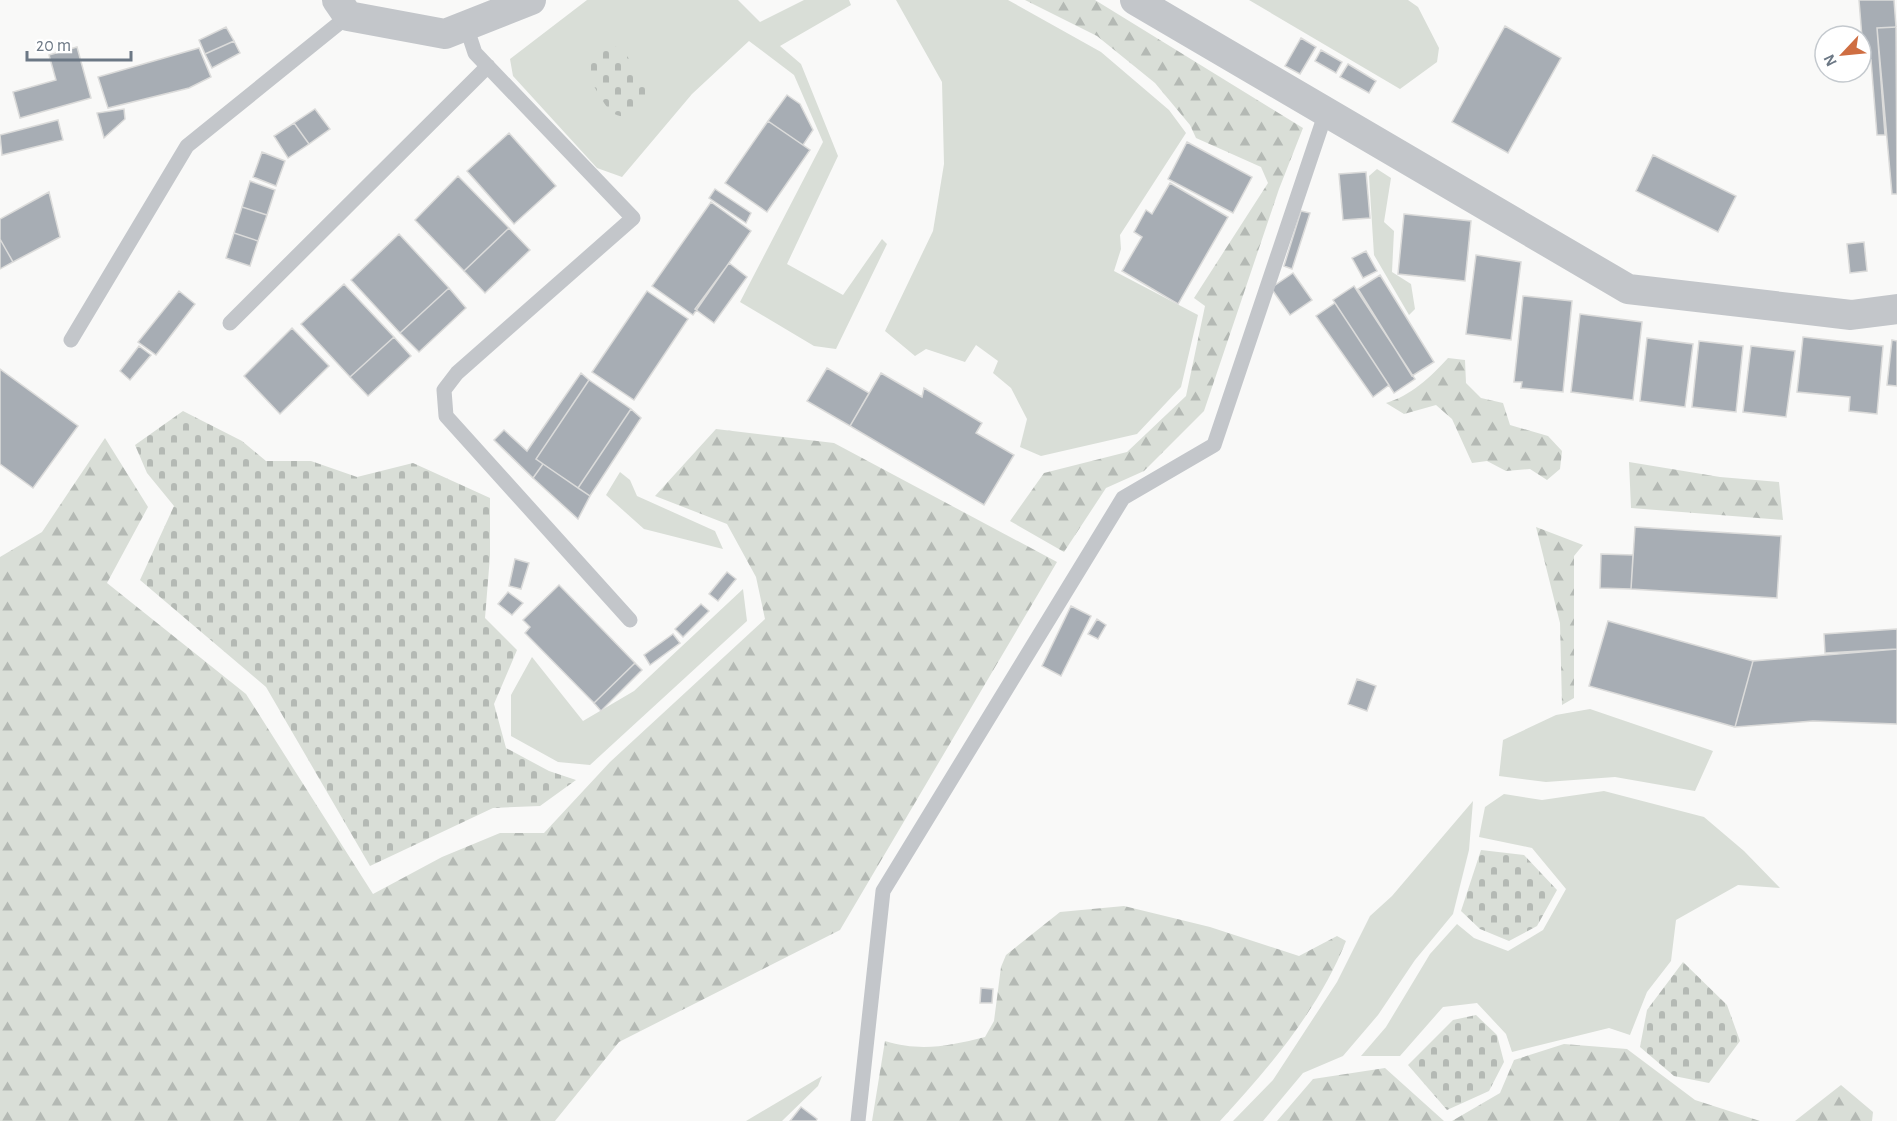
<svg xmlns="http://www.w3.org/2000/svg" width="1897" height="1121" font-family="'Alegreya Sans',sans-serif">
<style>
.green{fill:#d9ded7}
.forest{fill:url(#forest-firs)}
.cemetery{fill:url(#cemetery-stones)}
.building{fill:#a7adb4;stroke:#dbdbda;stroke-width:1.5}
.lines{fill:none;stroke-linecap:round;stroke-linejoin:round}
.service{stroke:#c3c6ca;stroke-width:15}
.minor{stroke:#c3c6ca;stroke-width:30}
</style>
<defs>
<pattern id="forest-firs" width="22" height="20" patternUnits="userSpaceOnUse" patternTransform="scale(1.5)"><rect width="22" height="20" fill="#d9ded7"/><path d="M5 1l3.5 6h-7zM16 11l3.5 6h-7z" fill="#b4b9b4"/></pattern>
<pattern id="cemetery-stones" width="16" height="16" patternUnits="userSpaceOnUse" patternTransform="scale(1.5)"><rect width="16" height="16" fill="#d9ded7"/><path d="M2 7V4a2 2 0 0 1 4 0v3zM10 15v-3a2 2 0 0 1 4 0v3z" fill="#b4b9b4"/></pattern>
</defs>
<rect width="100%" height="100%" fill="#f9f9f8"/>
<path class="green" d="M587,0H738L760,22L804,0H849L851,5L780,46L801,64L838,156L787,264L843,295L882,239L887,244L836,349L814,346L740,302L823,142L794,75L749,41L692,94L622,177L597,168L513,76L510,59Z
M896,0H1008L1101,52L1169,110L1186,133L1120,235L1121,249L1114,271L1198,315L1181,387L1137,434L1041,456L1020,447L1027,419L1011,388L993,373L998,361L976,345L965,362L926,349L915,356L885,331L933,231L944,164L942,82Z
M1249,0H1408L1418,7L1439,48L1437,62L1400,89Z
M1377,169L1391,178L1384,222L1394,231L1392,272L1411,284L1415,309L1409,315L1374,255L1369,176Z
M620,472L630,480L637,496L715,531L723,549L644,529L606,495Z
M743,589L747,621L590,765L558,762L511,736V695L532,657L583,721L634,691Z
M1590,709L1713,751L1695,791L1615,777L1546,782L1499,776L1503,740L1556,715Z
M1604,791L1704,817L1744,851L1780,888L1738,885L1676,920L1671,961L1647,992L1630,1035L1609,1028L1512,1052L1506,1034L1477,1003L1443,1007L1400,1056H1361L1386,1027L1430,954L1457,924L1474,938L1508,951L1543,930L1566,889L1532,848L1479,837L1485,807L1504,794L1542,800Z
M1473,801L1469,850L1453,914L1415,960L1378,1015L1343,1056L1303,1073L1263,1121H1233L1273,1080L1337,982L1370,916L1392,896Z
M822,1076L818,1086L782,1121H746Z"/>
<path class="forest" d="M1025,0H1095L1303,128L1279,189L1204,411L1144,471L1106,488L1064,552L1010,521L1044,473L1127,452L1186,396L1205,306L1194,298L1268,183L1261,167L1196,138L1190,125L1155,83L1097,36Z
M1448,358L1465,360L1466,383L1481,398L1503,403L1510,425L1548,436L1562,451L1560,469L1547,480L1530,469L1506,471L1487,461L1472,463L1452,419L1436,405L1404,414L1386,403C1410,396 1431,377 1448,358Z
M716,429L834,443L1057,562L840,930L619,1042L555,1121H0V557L42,532L105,438L148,507L107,583L246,694L373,894L442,857L500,833H544L610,762L765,619L756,577L727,524L655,496Z
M1629,462L1720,477L1779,482L1783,520L1631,508Z
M1536,527L1583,545L1574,556V698L1562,705L1560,623Z
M1124,906L1210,927L1299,956L1337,936L1346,941C1319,1009 1269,1068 1220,1121H872L885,1041C921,1052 949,1046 985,1037L994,1021L1001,967L1006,955L1060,912Z
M1564,1044L1627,1049L1695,1100L1760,1121H1452L1500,1093L1514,1060Z
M1385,1068L1444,1121H1277L1313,1079Z
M1841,1085L1873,1112L1872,1121H1795Z"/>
<path class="cemetery" d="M603,44L621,48L641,75L650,102C613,133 608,108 588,76L593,52Z
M183,411L242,441L266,461H311L357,477L413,463L490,498V556L485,618L517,650L494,704L506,748L549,771L576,780L540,806L493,808L370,866L266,687L140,580L174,506L147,473L135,445Z
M1481,850L1524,855L1557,890L1537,926L1509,941L1480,929L1461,911Z
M1683,962L1727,1005L1740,1041L1709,1083L1674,1076L1640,1047L1647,1010Z
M1476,1015L1497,1035L1504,1062L1489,1091L1447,1110L1408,1065L1453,1020Z"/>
<path class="building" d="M1859,0H1894L1896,27L1877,28L1885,135H1877L1871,60L1864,63Z
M1505,26L1561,58L1508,153L1452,122Z
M226,27L234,41L205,54L199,40Z
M1896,27L1897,194H1892L1877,28Z
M1301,38L1316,47L1300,74L1285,66Z
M234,41L240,53L212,68L205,54Z
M77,47L91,98L20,118L13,92L56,80L49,55Z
M199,48L211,77L189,88L108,108L98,77Z
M1321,50L1342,62L1336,73L1315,61Z
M1348,64L1376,81L1369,93L1340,77Z
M787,95L800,104L813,130L803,145L768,121Z
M124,109L125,119L104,138L97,113Z
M315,109L330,129L309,144L294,123Z
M58,120L63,140L2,155L0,135Z
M768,121L810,150L767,212L725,183Z
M294,123L309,144L288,158L274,136Z
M509,133L556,186L514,224L467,171Z
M1187,142L1252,177L1233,213L1168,179Z
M262,152L285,161L276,186L253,177Z
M1653,155L1736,196L1718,232L1636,191Z
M1366,172L1370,218L1343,220L1339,174Z
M458,176L509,228L464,271L415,220Z
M250,181L275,190L267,215L242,207Z
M1170,183L1228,217L1178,304L1122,271L1142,237L1134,232L1146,210L1152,214Z
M715,189L751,213L746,223L709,198Z
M49,192L60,237L13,262L0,239V219Z
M711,202L751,231L693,315L652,286Z
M242,207L267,215L258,241L234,233Z
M1301,211L1310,213L1292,269L1284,266Z
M1404,214L1471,221L1465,281L1398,274Z
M509,228L530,250L485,293L464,271Z
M234,233L258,241L250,266L226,258Z
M399,234L449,288L400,333L351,280Z
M0,239L13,262L0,269Z
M1864,242L1867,271L1850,273L1847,244Z
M1366,251L1377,271L1363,278L1352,258Z
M1476,255L1521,262L1511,340L1466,334Z
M729,263L747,277L714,323L695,309Z
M1293,273L1312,300L1290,315L1271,288Z
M1380,275L1434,362L1412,376L1358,289Z
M344,284L394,337L350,377L301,324Z
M1354,286L1415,379L1394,393L1333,300Z
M449,288L466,308L419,352L400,333Z
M179,291L195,304L156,355L138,342Z
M647,291L688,319L634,400L592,372Z
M1523,296L1572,301L1563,392L1521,388L1522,382H1514Z
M1335,303L1389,385L1373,397L1316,316Z
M1580,314L1642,322L1633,400L1571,392Z
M292,328L329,366L280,414L244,376Z
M394,337L411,356L368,396L350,377Z
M1803,337L1883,346L1877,414L1849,411L1850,397L1797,392Z
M1647,338L1693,344L1685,407L1640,401Z
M1892,340L1897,341V386L1887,385Z
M1699,341L1743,346L1736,412L1692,407Z
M139,346L151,355L130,380L120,371Z
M1751,346L1795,351L1786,417L1743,412Z
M827,368L869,393L850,426L807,401Z
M0,369L78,426L33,488L0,464Z
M581,373L589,380L536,459L543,464L533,478L494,440L504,430L527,451Z
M881,373L922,397L924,388L982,423L976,433L1014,455L984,505L850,426Z
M589,380L631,409L578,488L536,459Z
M631,409L641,418L590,496L578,488Z
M543,464L590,496L578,519L533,478Z
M1635,527L1781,536L1777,598L1631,589Z
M1601,554L1633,555L1631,589L1600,588Z
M515,559L529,563L521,589L509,586Z
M727,572L736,579L718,601L709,594Z
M559,585L635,663L594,703L525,633L530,627L523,620Z
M508,592L523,603L512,615L498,604Z
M701,604L709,611L683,637L675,629Z
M1071,606L1091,616L1061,676L1042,666Z
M1097,619L1106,625L1098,639L1088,634Z
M1608,621L1753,661L1735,727L1589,686Z
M1897,629V649L1825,653L1824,634Z
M673,634L680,643L650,665L644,655Z
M1897,649V724L1813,721L1735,727L1753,661Z
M635,663L642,670L601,711L594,703Z
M1357,679L1376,686L1367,711L1348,704Z
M981,988L993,989L992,1003H980Z
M801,1107L817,1119L816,1121H790Z"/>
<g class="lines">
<path class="service" d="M466,26L475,53L633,218L457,373L444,390L446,416L630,620
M230,323L488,66
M71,340L187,146L348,16
M858,1121L883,891L1123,498L1214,445L1326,112"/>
<path class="minor" d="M337,0L348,16L445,34L531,0
M1135,0L1628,289L1851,315L1897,309"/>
</g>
<g transform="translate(1843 54) rotate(244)"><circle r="28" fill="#ffffff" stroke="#c4c9ce" stroke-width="1.5"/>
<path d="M0-4.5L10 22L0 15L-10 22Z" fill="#cf6e42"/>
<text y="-9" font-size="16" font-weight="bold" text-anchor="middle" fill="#6c7885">N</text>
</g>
<path d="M27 51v9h104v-9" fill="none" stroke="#6c7885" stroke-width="3"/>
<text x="36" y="51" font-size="18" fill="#6c7885" stroke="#ffffff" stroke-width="4.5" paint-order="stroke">20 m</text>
</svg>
